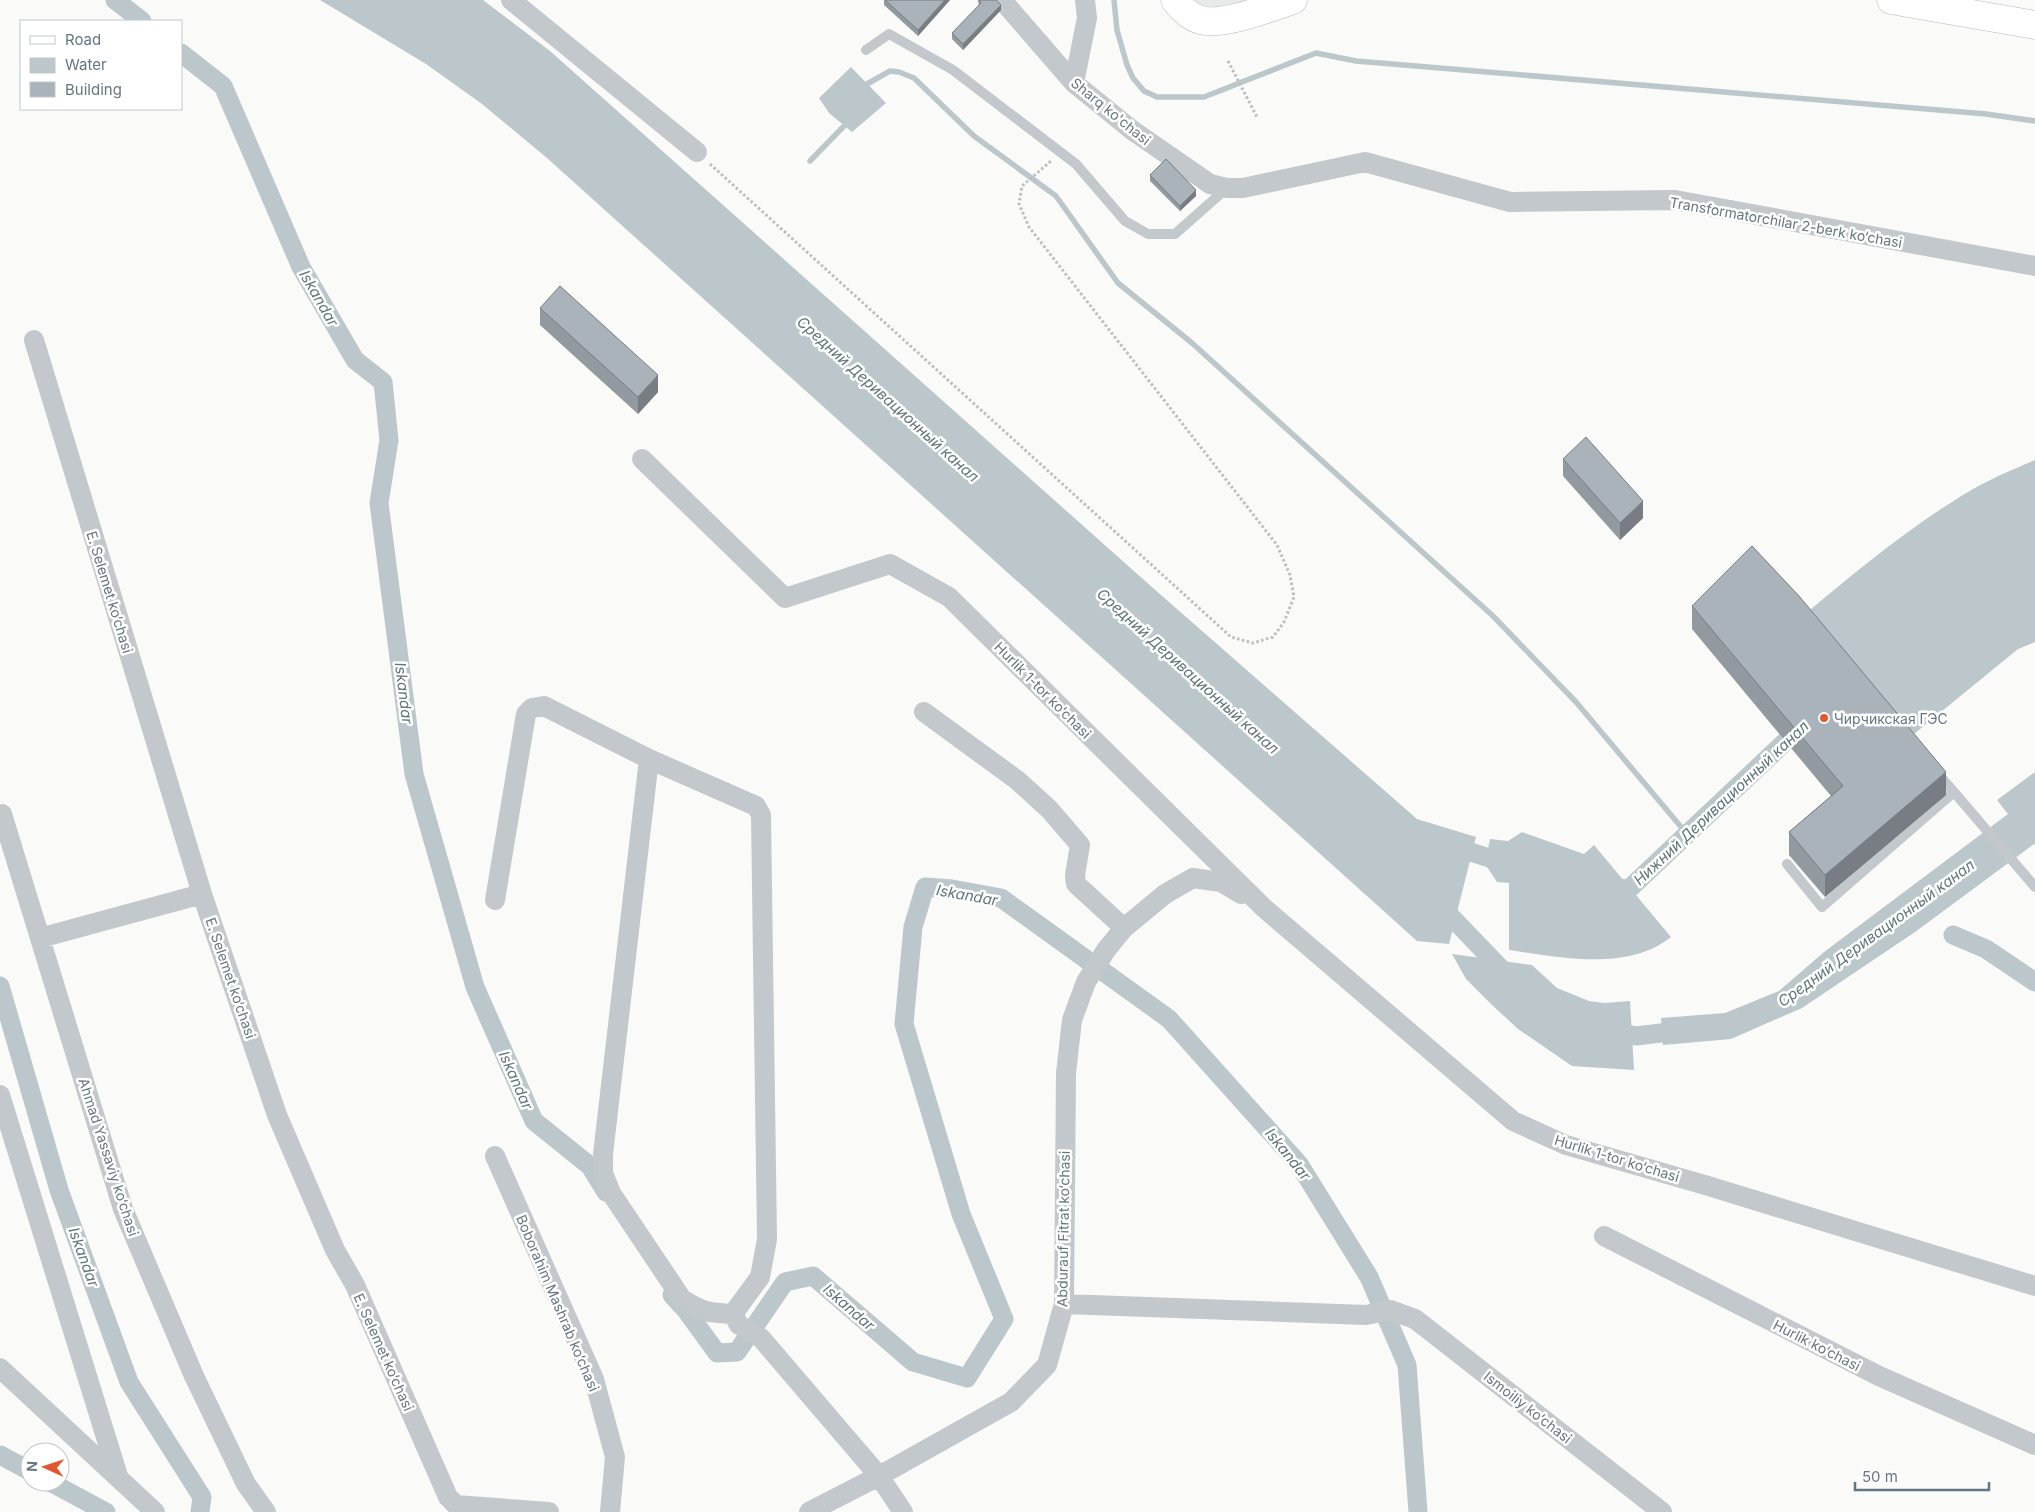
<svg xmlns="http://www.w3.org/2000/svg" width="2035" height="1512" font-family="Inter,sans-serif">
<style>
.built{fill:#e8e9e9}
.water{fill:#bbc7cb}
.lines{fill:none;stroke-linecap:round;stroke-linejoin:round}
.stream{stroke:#bbc7cb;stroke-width:5.5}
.canal{stroke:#bbc7cb;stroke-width:19}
.secondary-casing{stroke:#b3babf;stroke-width:29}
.path{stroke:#bbbfc2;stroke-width:3;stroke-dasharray:2.5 2.5;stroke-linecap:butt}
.lane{stroke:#c3c8cc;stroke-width:10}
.street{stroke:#c3c8cc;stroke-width:20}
.secondary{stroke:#fff;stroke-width:28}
.wall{fill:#929a9f}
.shaded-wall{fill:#777d82}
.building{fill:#aab3b9;stroke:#777d82}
.poi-dot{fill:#e4572e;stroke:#fff;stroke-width:2}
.labels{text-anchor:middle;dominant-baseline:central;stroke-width:5;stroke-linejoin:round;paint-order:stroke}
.street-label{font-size:14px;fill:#657683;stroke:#fff}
.poi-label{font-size:14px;fill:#657683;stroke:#fff;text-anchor:start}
.water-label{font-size:15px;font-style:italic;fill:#60757c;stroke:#fff}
</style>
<rect width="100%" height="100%" fill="#fafaf8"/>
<path class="built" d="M1191,0H1252L1220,8L1191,3Z"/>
<path class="water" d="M320,0H483L550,51L1153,588L1417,819L1476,837L1449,944L1417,941L547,158L482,104L426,64Z
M851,67L886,103L852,132L829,113L819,98Z
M2035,460V642L2018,649L1903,743L1799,619C1852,575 1904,531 1963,495C1985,481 2011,470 2035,460Z
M2035,772V844H2034L1915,932L1802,1008L1731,1039L1663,1045L1661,1018L1725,1013L1779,991L1824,952L2008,814L1997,800Z
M1522,832L1584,854L1594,845L1671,937C1627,972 1560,957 1509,950V883L1497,882L1485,864L1490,839L1508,841Z
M1452,954L1532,965L1557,988L1589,1001L1604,1003L1630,1001L1634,1070L1572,1066L1518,1029L1491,1004L1466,979Z"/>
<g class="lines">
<path class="stream" d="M1114,0L1117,30L1127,65L1133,78L1144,91L1157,97H1204L1316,53L1356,61L1986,114L2035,121
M864,90L867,84L890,71L899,72L914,78L974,136L1056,196L1118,283L1192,343L1493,616L1576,702L1687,834
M810,161L844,126L847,120"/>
<path class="canal" d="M115,0L142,21
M181,53L223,86L301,267L355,360L383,382L389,440L379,503L414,774L475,987L534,1121L590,1166L606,1192
M1449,845L1511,865
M1605,887L1629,889L1804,724
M1437,902L1510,978
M1953,935L1986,949L2035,982
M0,986L59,1190L129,1382L202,1497L200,1512
M1608,1030L1636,1036L1686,1030
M672,1295L685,1309L717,1353L737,1352L785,1282L813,1276L913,1362L967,1378L1004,1319L961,1214L904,1024L913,927L925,887L952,889L1001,898L1169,1019L1299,1164L1369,1277L1407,1365L1418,1512
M0,1455L30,1471
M50,1482L106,1512"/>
<g class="secondary-casing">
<path id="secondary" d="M1175,0C1182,10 1194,20 1206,21C1228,24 1272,7 1293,0
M1891,0L2035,25"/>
</g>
<path class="path" d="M1228,61L1257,117
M710,164L1231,637L1253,643L1273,637L1284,622L1294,597L1290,575L1277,545L1029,227L1019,204L1022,186L1051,161"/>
<path class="lane" d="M866,50L889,34L953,70L1076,164L1125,221L1148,234H1175L1227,188
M1954,792L2035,887
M1787,864L1822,907L1954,792L1939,775"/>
<path class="street" d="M511,0L697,152
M1002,0L1074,83L1132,130L1210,184L1227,188H1243L1365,162L1510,202L1675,200L2035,266
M1074,83L1087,18L1085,0
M34,340L202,894L277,1115L335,1250L355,1285L448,1497L456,1505L549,1512
M642,459L785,598L890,564L949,597L1264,908L1513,1121L1566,1145L1705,1185L2035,1286
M924,712L1017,780L1049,809L1080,845L1075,875L1076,884L1124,928
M649,759L603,1154V1173L611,1193L682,1299C702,1312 709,1313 733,1314
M2,814L123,1209L194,1376L246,1484L266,1512
M495,900L526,714L532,708L544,706L649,759L756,806L761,815L767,1239L760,1277L733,1314L739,1325L761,1338L879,1476L903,1512
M40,938L202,894
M0,1095L118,1476
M495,1156L594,1379L615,1457L610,1512
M1604,1236L1879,1376L2035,1445
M1064,1304L1366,1315L1390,1310L1415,1319L1662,1512
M0,1368L155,1512
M809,1512L879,1476L1011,1402L1047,1365L1064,1304L1066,1073L1072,1020L1086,982L1106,950L1124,928L1165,894L1193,878L1221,882L1241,894"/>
<use href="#secondary" class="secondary"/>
</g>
<path class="wall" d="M884,0H950L918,36L884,5Z
M978,0H996L1001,10L963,50L952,39V33L979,6Z
M1150,175L1196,196L1180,211L1150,181Z
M540,308L658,392L638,414L540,325Z
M1563,459L1643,518L1620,540L1563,476Z
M1692,606L1946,795L1825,897L1789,855V832L1831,796L1692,629Z"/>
<path class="shaded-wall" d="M945,0H950L918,36V30Z
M1001,5V10L963,50V44Z
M1196,190V196L1180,211V206Z
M658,375V392L638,414V397Z
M1643,501V518L1620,540V523Z
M1946,772V795L1825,897V875Z"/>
<path class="building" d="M885,0H945L918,30Z
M979,0H996L1001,5L963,44L952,33L981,3Z
M1166,159L1196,190L1180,206L1150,175Z
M560,286L658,375L638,397L540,308Z
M1586,437L1643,501L1620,523L1563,459Z
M1752,546L1799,596L1946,772L1825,875L1789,832L1843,786L1692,606Z"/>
<circle class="poi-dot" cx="1824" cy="718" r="5"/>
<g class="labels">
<g class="street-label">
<text transform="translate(1111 111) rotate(39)">Sharq ko'chasi</text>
<text transform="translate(1786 222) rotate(10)">Transformatorchilar 2-berk ko‘chasi</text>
<text transform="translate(110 592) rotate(73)">E. Selemet ko‘chasi</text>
<text transform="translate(1043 690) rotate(45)">Hurlik 1-tor ko‘chasi</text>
<text transform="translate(231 978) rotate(71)">E. Selemet ko‘chasi</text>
<text transform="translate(109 1157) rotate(72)">Ahmad Yassaviy ko‘chasi</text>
<text transform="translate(1617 1158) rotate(17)">Hurlik 1-tor ko‘chasi</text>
<text transform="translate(1063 1229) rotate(-89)">Abdurauf Fitrat ko‘chasi</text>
<text transform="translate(558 1303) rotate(67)">Boborahim Mashrab ko‘chasi</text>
<text transform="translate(1817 1345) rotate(27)">Hurlik ko‘chasi</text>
<text transform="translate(384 1352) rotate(66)">E. Selemet ko‘chasi</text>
<text transform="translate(1528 1407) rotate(38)">Ismoiliy ko‘chasi</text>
</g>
<g class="poi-label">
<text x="1834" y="718">Чирчикская ГЭС</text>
</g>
<g class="water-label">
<text transform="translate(319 298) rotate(60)">Iskandar</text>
<text transform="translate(888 399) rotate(42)">Средний Деривационный канал</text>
<text transform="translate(1188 671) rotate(42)">Средний Деривационный канал</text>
<text transform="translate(404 693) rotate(83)">Iskandar</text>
<text transform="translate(1721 803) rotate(-43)">Нижний Деривационный канал</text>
<text transform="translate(967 895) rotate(10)">Iskandar</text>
<text transform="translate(1876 933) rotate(-36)">Средний Деривационный канал</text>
<text transform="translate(516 1080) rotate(66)">Iskandar</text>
<text transform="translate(1288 1154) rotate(51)">Iskandar</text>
<text transform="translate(84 1257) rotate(70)">Iskandar</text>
<text transform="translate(849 1307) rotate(41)">Iskandar</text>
</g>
</g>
<rect x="20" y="20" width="162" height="90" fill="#ffffff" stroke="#c1c8cd"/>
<rect x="30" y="36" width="25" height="8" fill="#ffffff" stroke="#c1c8cd"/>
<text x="65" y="45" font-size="15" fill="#657683">Road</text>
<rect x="30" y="58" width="25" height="15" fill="#bbc7cb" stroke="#c1c8cd"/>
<text x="65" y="70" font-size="15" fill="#657683">Water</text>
<rect x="30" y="82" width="25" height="15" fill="#aab3b9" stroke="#c1c8cd"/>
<text x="65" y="95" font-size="15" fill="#657683">Building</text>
<g transform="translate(45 1467) rotate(273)"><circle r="24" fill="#ffffff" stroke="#c1c8cd"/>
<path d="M0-4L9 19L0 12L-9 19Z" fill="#e4572e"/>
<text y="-8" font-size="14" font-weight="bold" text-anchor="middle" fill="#657683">N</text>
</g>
<path d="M1855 1482v8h134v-8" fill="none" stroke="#657683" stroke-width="2.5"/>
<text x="1862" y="1482" font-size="15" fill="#657683" stroke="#ffffff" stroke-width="4" paint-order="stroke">50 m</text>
</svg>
